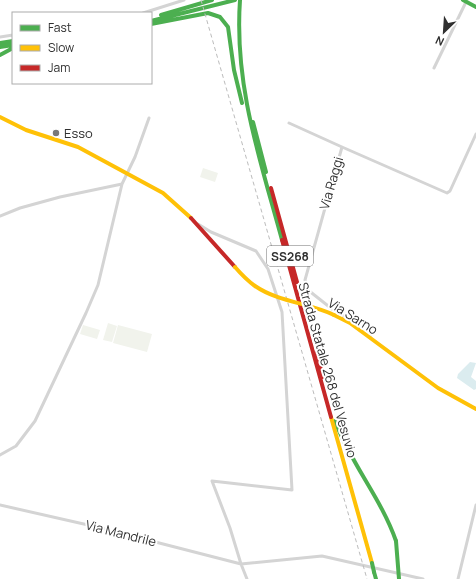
<svg xmlns="http://www.w3.org/2000/svg" width="476" height="579" font-family="Manrope,sans-serif">
<style>
.green{fill:#f1f3ec}
.water{fill:#dbecef}
.lines{fill:none;stroke-linecap:round;stroke-linejoin:round}
.street{stroke:#d4d4d4;stroke-width:3}
.fast{stroke:#4caf50;stroke-width:4}
.slow{stroke:#ffc107;stroke-width:4}
.jam{stroke:#c62828;stroke-width:4}
.rail{stroke:#bcbcbc;stroke-width:1;stroke-dasharray:4 3;stroke-linecap:butt}
.fast-bridge{stroke:#4caf50;stroke-width:4}
.slow-bridge{stroke:#ffc107;stroke-width:4}
.poi-dot{fill:#787878;stroke:#fff;stroke-width:1.5}
.labels{text-anchor:middle;dominant-baseline:central;stroke-width:4;stroke-linejoin:round;paint-order:stroke}
.shield{fill:#fff;stroke:#6e6e6e;stroke-width:1}
.shield-label{font-size:12px;font-weight:bold;fill:#303030}
.poi-label{font-size:13px;fill:#303030;stroke:#fff;text-anchor:start}
.street-label{font-size:13px;fill:#303030;stroke:#fff}
</style>
<rect width="100%" height="100%" fill="#fff"/>
<path class="green" d="M203,168L218,173L215,182L200,177Z
M108,323L117,326L112,342L103,340Z
M83,325L100,330L97,339L80,334Z
M118,325L152,334L147,352L113,343Z"/>
<path class="water" d="M470,362L476,363L471,377L476,381V389L474,390L457,378L458,374Z"/>
<g class="lines">
<path class="street" d="M143,13L184,0
M0,37L13,35
M434,68L466,2
M289,123L342,147
M0,216L20,208L60,197L122,184
M198,224L211,232L256,251L268,269L282,312L292,490L212,481L230,528L241,564L247,579
M370,337V326L368,324L352,320L332,309L308,290L305,280L342,147L447,193L450,191L476,134
M0,455L16,446L35,421L86,313L98,285L122,184L135,157L149,118
M0,505L97,527L241,564L322,556L423,579
M458,579L476,505"/>
<path class="fast" d="M240,0C234,85 260,159 282,240
M463,0L476,7
M161,15L212,0
M151,21L235,0
M151,24L208,13L220,17L228,27L234,70L242,103
M0,43L13,41
M0,47L13,45
M0,55L13,48
M253,122L266,172
M335,421C351,464 381,498 396,541
M374,572L376,579"/>
<path class="slow" d="M0,117L26,130L78,147L163,193L191,218
M334,315L350,323L438,388L476,409
M331,417L372,563"/>
<path class="jam" d="M271,188L297,282
M191,218L235,267
M282,240L331,417
M317,353L323,377"/>
<path class="rail" d="M201,0L367,579"/>
<path class="fast-bridge" d="M396,541L399,579
M372,563L374,572"/>
<path class="slow-bridge" d="M235,267C241,274 248,281 255,286C278,302 309,303 334,315"/>
</g>
<circle class="poi-dot" cx="56" cy="133" r="4"/>
<g class="labels">
<rect class="shield" x="267" y="246" width="46" height="20" rx="3"/>
<g class="shield-label">
<text x="290" y="256">SS268</text>
</g>
<g class="poi-label">
<text x="64" y="133">Esso</text>
</g>
<g class="street-label">
<text transform="translate(331 183) rotate(-74)">Via Raggi</text>
<text transform="translate(353 316) rotate(32)">Via Sarno</text>
<text transform="translate(328 370) rotate(74)">Strada Statale 268 del Vesuvio</text>
<text transform="translate(121 533) rotate(14)">Via Mandrile</text>
</g>
</g>
<rect x="12" y="12" width="140" height="72" fill="#ffffff" stroke="#acacac"/>
<rect x="20" y="25" width="20" height="6" fill="#4caf50" stroke="#acacac"/>
<text x="48" y="32" font-size="12" fill="#303030">Fast</text>
<rect x="20" y="45" width="20" height="6" fill="#ffc107" stroke="#acacac"/>
<text x="48" y="52" font-size="12" fill="#303030">Slow</text>
<rect x="20" y="65" width="20" height="6" fill="#c62828" stroke="#acacac"/>
<text x="48" y="72" font-size="12" fill="#303030">Jam</text>
<g transform="translate(444 32) rotate(205)" stroke="#ffffff" stroke-width="3" paint-order="stroke">
<path d="M0-3L7 15L0 10L-7 15Z" fill="#303030"/>
<text y="-6" font-size="11" font-weight="bold" text-anchor="middle" fill="#303030">N</text>
</g>
</svg>
